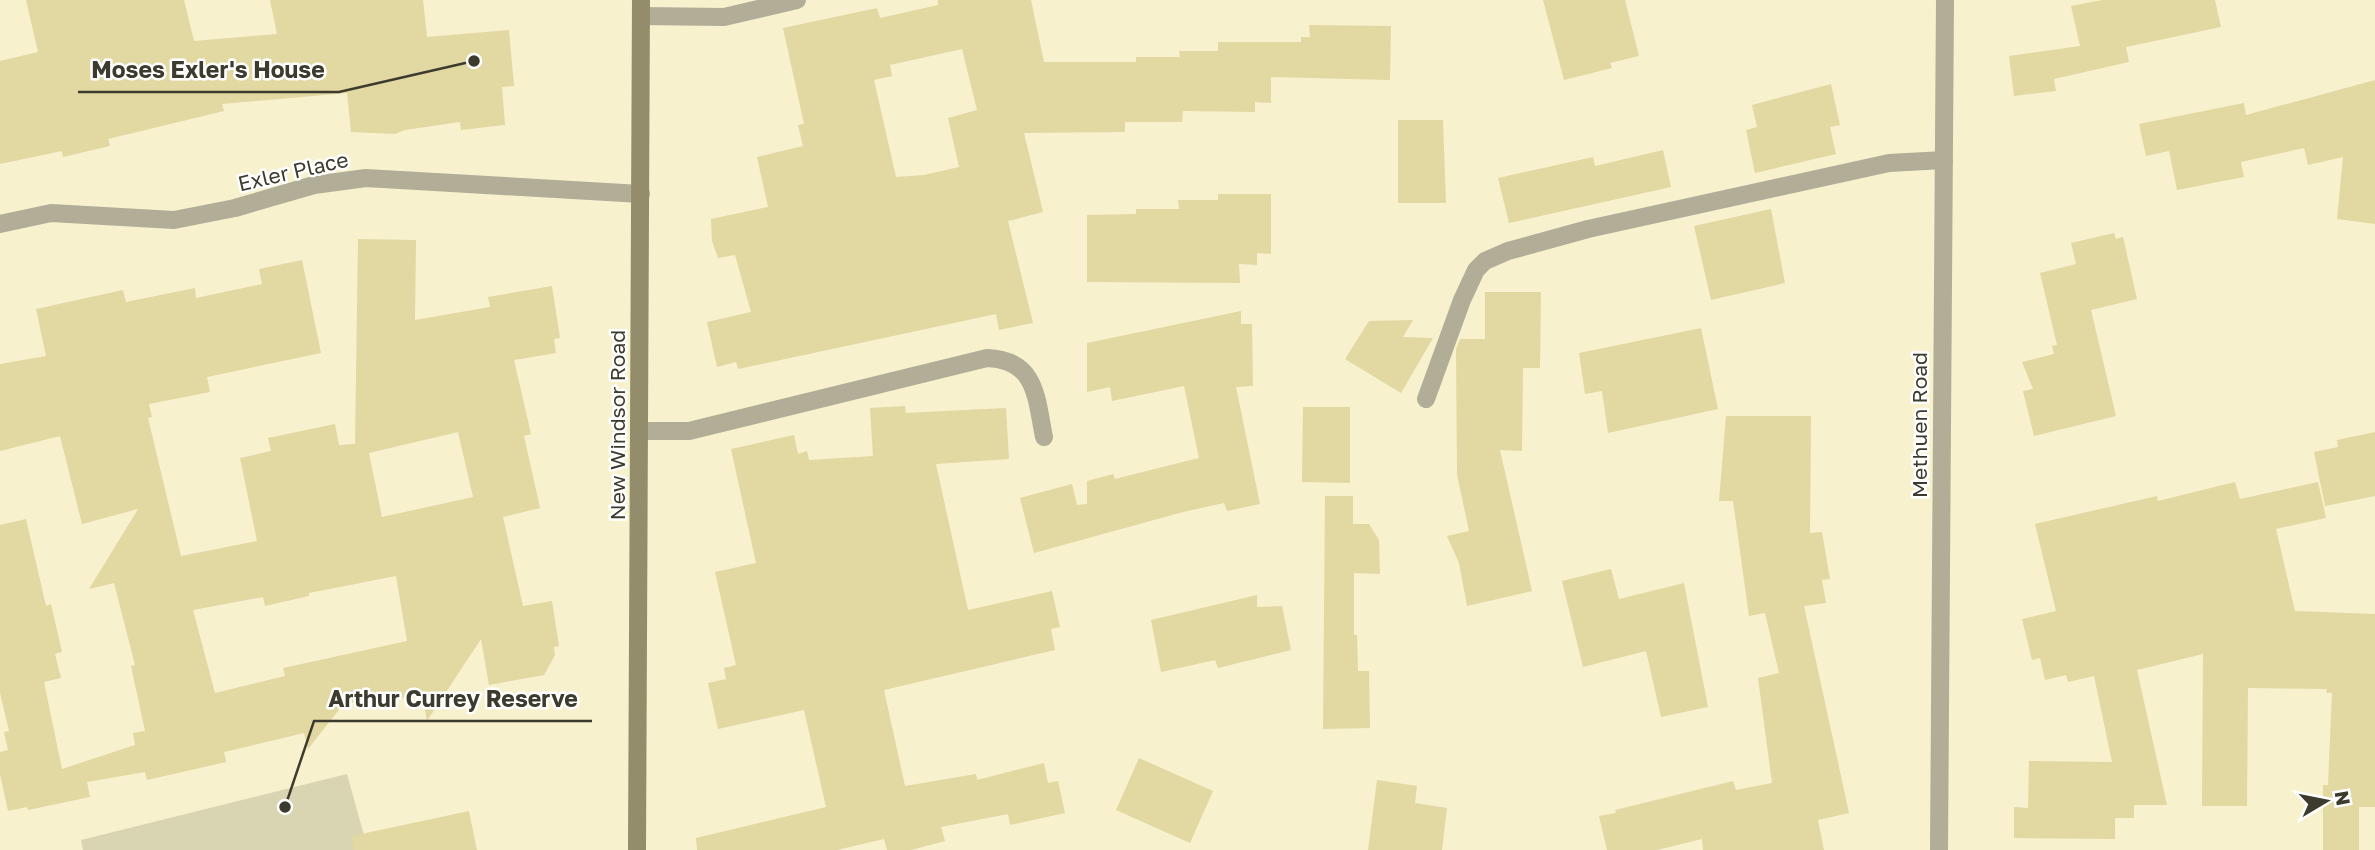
<svg xmlns="http://www.w3.org/2000/svg" width="2375" height="850" font-family="'Golos Text',sans-serif">
<style>
.green{fill:#d9d4b2}
.building{fill:#e2d8a2;fill-rule:evenodd}
.lines{fill:none;stroke-linecap:round;stroke-linejoin:round}
.lane{stroke:#b1ad97;stroke-width:18}
.street{stroke:#b1ad97;stroke-width:18}
.secondary{stroke:#938d6b;stroke-width:18}
.labels{text-anchor:middle;dominant-baseline:central;stroke-width:5;stroke-linejoin:round;paint-order:stroke}
.street-label{font-size:21px;fill:#3d3b2d;stroke:#fff}
.leader{fill:none;stroke:#3d3b2d;stroke-width:2.5}
.callout-dot{fill:#3d3b2d;stroke:#fff;stroke-width:2.5}
.callout-label{font-size:23px;text-anchor:middle;font-weight:bold;fill:#3d3b2d;stroke:#fff;stroke-width:5;stroke-linejoin:round;paint-order:stroke}
</style>
<rect width="100%" height="100%" fill="#f7f1ce"/>
<path class="green" d="M347,774L368,850H83L81,840Z"/>
<path class="building" d="M26,0H184L194,41L277,34L270,0H423L427,37L509,30L514,86L502,87L505,125L461,130L460,122L405,130L395,134L351,132L347,93L222,104L224,111L108,139L110,146L63,157L62,151L0,164V61L38,52Z
M938,0H1031L1044,62H1136V57H1180L1179,51H1218V42H1301V37H1310L1309,25L1391,26L1390,80L1271,77V103L1255,102V112L1183,111L1182,122H1125V132L1024,133L1043,212L1008,221L1033,323L999,330L996,314L738,369L736,362L717,367L707,322L751,312L735,255L718,258L712,241L711,219L768,207L757,157L803,146L798,125L804,124L783,28L877,8L880,18L938,5ZM962,49L977,110L948,118L959,167L924,175L896,177L874,80L892,76L890,65Z
M1543,0H1625L1639,56L1610,63L1612,68L1564,80Z
M2102,0H2215L2221,27L2126,47L2129,62L2054,79L2056,91L2014,96L2009,56L2080,46L2071,6Z
M2375,80V224L2337,219L2343,157L2308,165L2304,148L2241,162L2244,177L2177,190L2169,151L2146,156L2139,124L2244,103L2246,115Z
M1831,84L1840,125L1830,127L1836,154L1755,173L1746,130L1757,127L1752,105Z
M1398,120H1443L1446,203H1398Z
M1663,150L1671,187L1509,223L1498,178L1593,157L1595,166Z
M1218,194H1271V254L1257,253V265L1239,264L1240,283L1087,282V215L1136,214V209H1179L1178,200H1218Z
M1771,209L1785,283L1711,300L1694,226Z
M2114,233L2116,239L2123,237L2137,299L2091,310L2116,416L2034,436L2023,391L2033,389L2022,362L2054,354L2052,346L2057,345L2040,273L2076,264L2071,243Z
M358,239L416,240L415,320L490,307L488,297L552,286L560,338L554,339L556,353L514,360L531,434L524,436L540,508L503,517L523,606L552,601L559,646L554,647L555,655L544,675L489,685L481,639L427,721L422,694L384,702L383,693L342,706L308,749L304,733L224,752L226,762L147,780L145,772L87,782L90,797L28,810L27,807L8,811L0,774V752L8,750L4,732L9,731L0,693V525L26,519L46,606L51,604L62,652L55,654L61,678L44,682L62,769L135,745L133,733L145,731L131,666L135,665L114,583L89,589L138,509L82,524L60,436L0,451V364L46,356L36,309L123,290L126,302L195,288L196,298L262,284L259,269L302,260L321,353L207,377L210,392L149,404L152,417L148,418L181,556L257,541L240,458L271,451L268,438L335,424L339,445L355,444ZM458,432L473,497L382,517L369,453ZM396,576L407,641L283,668L285,676L215,693L193,610L263,597L265,606L309,596V593Z
M1485,292H1541L1540,368H1523L1522,451L1500,450L1532,591L1467,606L1459,563L1447,536L1469,531L1457,475L1456,349L1460,339H1485Z
M1241,311V324H1252L1253,386L1236,387L1260,504L1227,511L1224,503L1183,512L1034,553L1020,498L1072,484L1077,505L1087,504V481L1113,474L1115,479L1199,458L1184,386L1112,401L1110,387L1087,392V343Z
M1413,320L1403,337L1433,338L1401,393L1345,359L1369,321Z
M1701,328L1718,409L1608,433L1602,391L1585,394L1579,353Z
M905,406L906,413L1006,408L1009,459L936,464L968,610L1052,591L1060,627L1051,629L1055,650L884,690L905,786L976,774L977,780L1044,763L1048,783L1058,781L1065,813L1010,825L1008,814L941,827L945,841L911,850H887L884,839L837,850H697L696,838L826,807L804,710L718,729L708,683L726,679L724,668L736,665L715,572L756,563L731,449L794,435L798,454L807,451L809,460L873,456L870,408Z
M1303,407H1350V483L1302,482Z
M1726,416H1811L1810,533L1822,532L1830,579L1822,580L1826,603L1804,606L1849,813L1818,820L1824,850H1703L1702,839L1657,850H1607L1599,816L1616,813L1615,810L1733,781L1736,790L1772,783L1758,678L1779,673L1765,613L1749,616L1733,501H1719Z
M2375,432V496L2325,506L2314,452L2338,447L2337,440Z
M2235,482L2240,499L2318,482L2326,518L2276,529L2295,611L2375,614V807H2359V850H2323V785H2328L2332,693H2326L2327,689L2248,688L2247,806H2202L2203,654L2137,670L2167,805H2134V818H2115V839L2014,838V807L2028,808L2029,761L2112,762L2094,676L2068,682L2066,675L2045,680L2040,658L2032,660L2022,619L2056,611L2035,524L2157,496L2158,501Z
M1325,496H1353V524H1369L1379,540L1380,574L1354,573V635H1357L1358,671H1369L1370,728L1323,729Z
M1611,569L1619,599L1684,583L1708,707L1661,717L1646,651L1583,667L1562,581Z
M1257,595V607L1282,606L1291,650L1218,668L1215,660L1161,672L1151,620Z
M1139,758L1213,791L1190,843L1116,810Z
M1377,780L1417,786L1415,803L1447,808L1442,850H1368Z
M469,811L477,850H353L352,836Z"/>
<g class="lines">
<path class="lane" d="M641,16L724,17L797,0
M1426,399L1462,300L1476,270L1485,261L1508,251L1588,229L1889,163L1944,160
M640,431H689L987,358C1037,360 1036,398 1044,437"/>
<path class="street" d="M0,224L51,213L174,220L235,208L314,185L366,178L641,194
M1939,850L1945,0"/>
<path class="secondary" d="M637,850L641,0"/>
</g>
<g class="labels">
<g class="street-label">
<text transform="translate(293 171) rotate(-13)">Exler Place</text>
<text transform="translate(617 425) rotate(-90)">New Windsor Road</text>
<text transform="translate(1919 425) rotate(-90)">Methuen Road</text>
</g>
</g>
<path class="leader" d="M474 61L339 92H78M285 807L314 721H592"/>
<g class="callout-dot">
<circle cx="474" cy="61" r="7"/>
<circle cx="285" cy="807" r="7"/>
</g>
<g class="callout-label">
<text x="208" y="78">Moses Exler's House</text>
<text x="453" y="707">Arthur Currey Reserve</text>
</g>
<g transform="translate(2326 801) rotate(80)" stroke="#ffffff" stroke-width="5" paint-order="stroke">
<path d="M0-5L12 26L0 18L-12 26Z" fill="#3d3b2d"/>
<text y="-10" font-size="19" font-weight="bold" text-anchor="middle" fill="#3d3b2d">N</text>
</g>
</svg>
